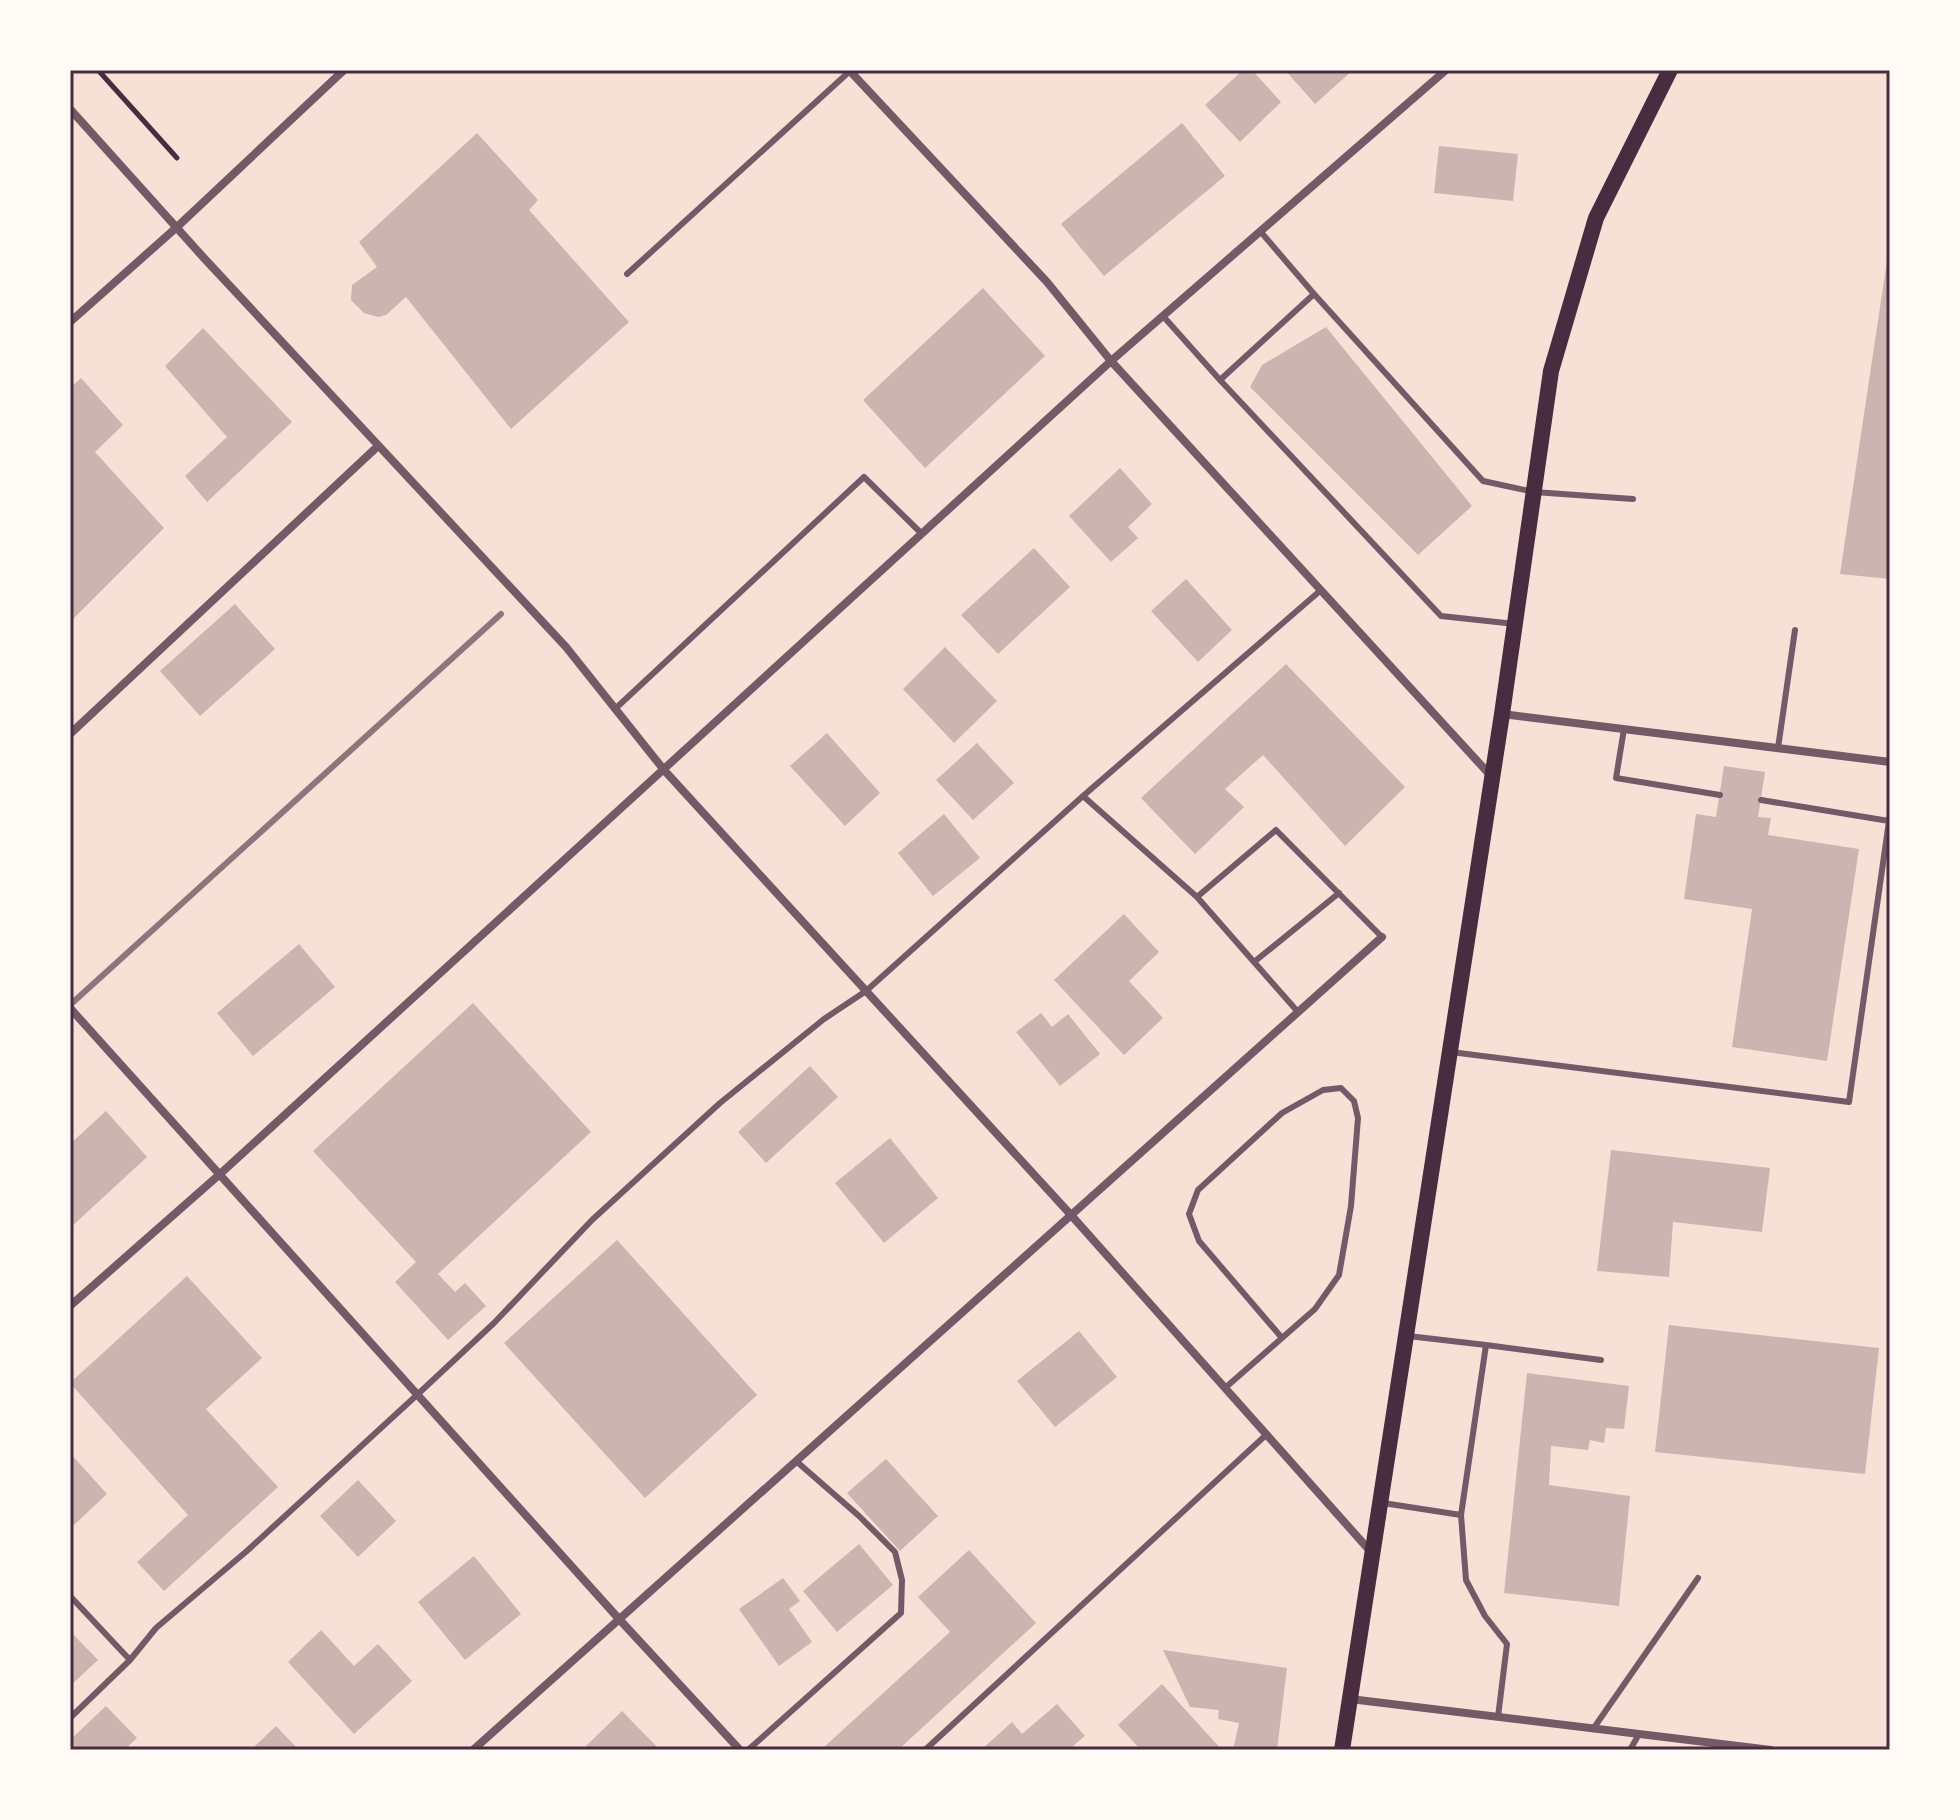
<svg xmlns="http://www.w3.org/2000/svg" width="1960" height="1820" font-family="Commissioner,sans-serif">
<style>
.building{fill:#ccb4b1}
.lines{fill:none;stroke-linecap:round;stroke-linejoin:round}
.path{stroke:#4a2c40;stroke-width:5}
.service{stroke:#755966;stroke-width:6}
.minor{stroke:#755966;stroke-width:8}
.secondary{stroke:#4a2c40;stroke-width:16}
.rail{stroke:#8f747c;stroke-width:6}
.neatline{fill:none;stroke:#4a2c40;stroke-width:3}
</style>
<rect width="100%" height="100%" fill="#f7e1d7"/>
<path class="building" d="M1243,70H1252L1281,102L1240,142L1205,105Z
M1285,70H1353L1315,104Z
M1182,123L1225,176L1104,276L1061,224Z
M477,133L538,200L529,210L629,322L511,429L406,297L386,315L378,317L364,313L351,300L352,285L377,267L359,242Z
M1439,146L1518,154L1513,201L1434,193Z
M1888,254H1890V579L1840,574Z
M983,288L1045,356L925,468L863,400Z
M1326,327L1472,506L1418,555L1250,387L1262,365Z
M203,328L292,422L207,502L185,476L227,437L165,366Z
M81,378L123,425L95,452L164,528L70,622V388Z
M1120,468L1152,504L1128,527L1138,538L1111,562L1069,516Z
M1034,548L1070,587L998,654L961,615Z
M1186,579L1232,630L1198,662L1151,611Z
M235,604L275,649L200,716L160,671Z
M945,647L997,701L954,743L903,689Z
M1286,664L1405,787L1345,846L1263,755L1225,789L1244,807L1195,854L1141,798Z
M827,733L880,793L845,826L790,766Z
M977,743L1014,783L973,820L936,780Z
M1724,766L1765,772L1758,817L1771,818L1768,835L1859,849L1827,1061L1732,1047L1752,909L1684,899L1696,814L1716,817Z
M944,814L980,858L933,896L898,853Z
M1124,914L1159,952L1129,981L1163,1018L1124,1055L1054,980Z
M299,944L335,987L253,1056L217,1013Z
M473,1003L591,1132L438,1274L455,1292L465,1283L486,1306L448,1340L395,1282L416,1262L313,1151Z
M1041,1013L1052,1027L1068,1014L1100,1054L1060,1086L1016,1032Z
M810,1066L838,1097L766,1163L738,1132Z
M106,1111L147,1157L70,1228V1144Z
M890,1138L938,1198L884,1243L835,1183Z
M1611,1150L1770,1168L1762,1232L1673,1222L1669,1277L1597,1271Z
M617,1240L757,1395L645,1498L504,1343Z
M187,1276L262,1358L206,1409L278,1487L164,1591L137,1562L188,1515L70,1383Z
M1669,1325L1879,1348L1865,1474L1655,1452Z
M1079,1331L1117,1377L1055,1427L1017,1381Z
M1527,1373L1629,1386L1624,1429L1606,1428L1604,1443L1590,1440L1588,1450L1551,1446L1549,1485L1630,1496L1619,1606L1504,1593Z
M70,1453L107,1494L74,1525L70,1521Z
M886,1459L938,1516L900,1551L847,1493Z
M358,1480L396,1521L358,1557L320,1516Z
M859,1544L893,1585L837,1632L803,1591Z
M969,1550L1036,1623L898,1750H825L823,1748L950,1632L918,1597Z
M474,1556L521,1614L465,1660L418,1602Z
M783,1578L800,1601L789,1609L812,1642L779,1666L739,1609Z
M321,1630L354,1666L378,1644L412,1681L354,1734L288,1662Z
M70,1631L98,1660L70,1686Z
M1163,1650L1287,1668L1277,1750H1233L1239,1723L1218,1719L1219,1710L1190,1707Z
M1162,1684L1222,1750H1141L1118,1725Z
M1057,1704L1085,1736L1068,1750H981L1012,1722L1022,1734Z
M106,1706L137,1738L124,1750H70V1740Z
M622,1711L660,1750H590L586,1746Z
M276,1726L299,1750H251Z"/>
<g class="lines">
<path class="path" d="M98,70L177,158"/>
<path class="service" d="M1260,231L1314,294
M627,274L850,71
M1163,316L1220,380
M1515,624L1441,616L1220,380L1314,294L1483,481L1534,492L1633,499
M615,709L864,477L922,534
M1624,729L1616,778L1720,795
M1778,748L1795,630
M1083,796L1197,897L1276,830L1382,937
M1761,800L1889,821
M1197,897L1254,962
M1298,1012L1254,962L1339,893
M1451,1052L1849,1102L1890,814
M1486,1345L1601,1360
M1225,1388L1315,1309L1339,1275L1351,1206L1358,1118L1354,1101L1341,1088L1323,1090L1282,1113L1198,1190L1189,1214L1199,1241L1282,1338
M1383,1503L1461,1515L1486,1345L1408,1336
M1461,1515L1466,1580L1485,1616L1507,1644L1498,1717
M70,1596L130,1660
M70,1718L130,1660L156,1628L248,1550L418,1394L494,1323L592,1220L720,1103L824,1019L866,991L1083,796L1321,590
M1593,1729L1698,1578
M748,1750L901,1613L902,1580L895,1552L859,1516L796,1461
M925,1750L1267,1434
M1630,1750L1639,1734"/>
<path class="minor" d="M849,70L1047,282L1111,361L1491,776
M70,109L203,257L566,647L664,770L1071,1215L1371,1552
M70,322L177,227L344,70
M1502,714L1890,762
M70,734L378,446
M70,1008L619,1619L740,1750
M70,1306L220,1174L1111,361L1446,70
M1350,1699L1771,1750
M473,1750L1382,937"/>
<path class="secondary" d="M1342,1750L1502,714L1551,371L1596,218L1670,70"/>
<path class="rail" d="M70,1005L501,614"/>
</g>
<rect width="1960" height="1820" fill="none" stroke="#fffaf5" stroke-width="144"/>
<rect x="72" y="72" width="1816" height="1676" class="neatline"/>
</svg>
